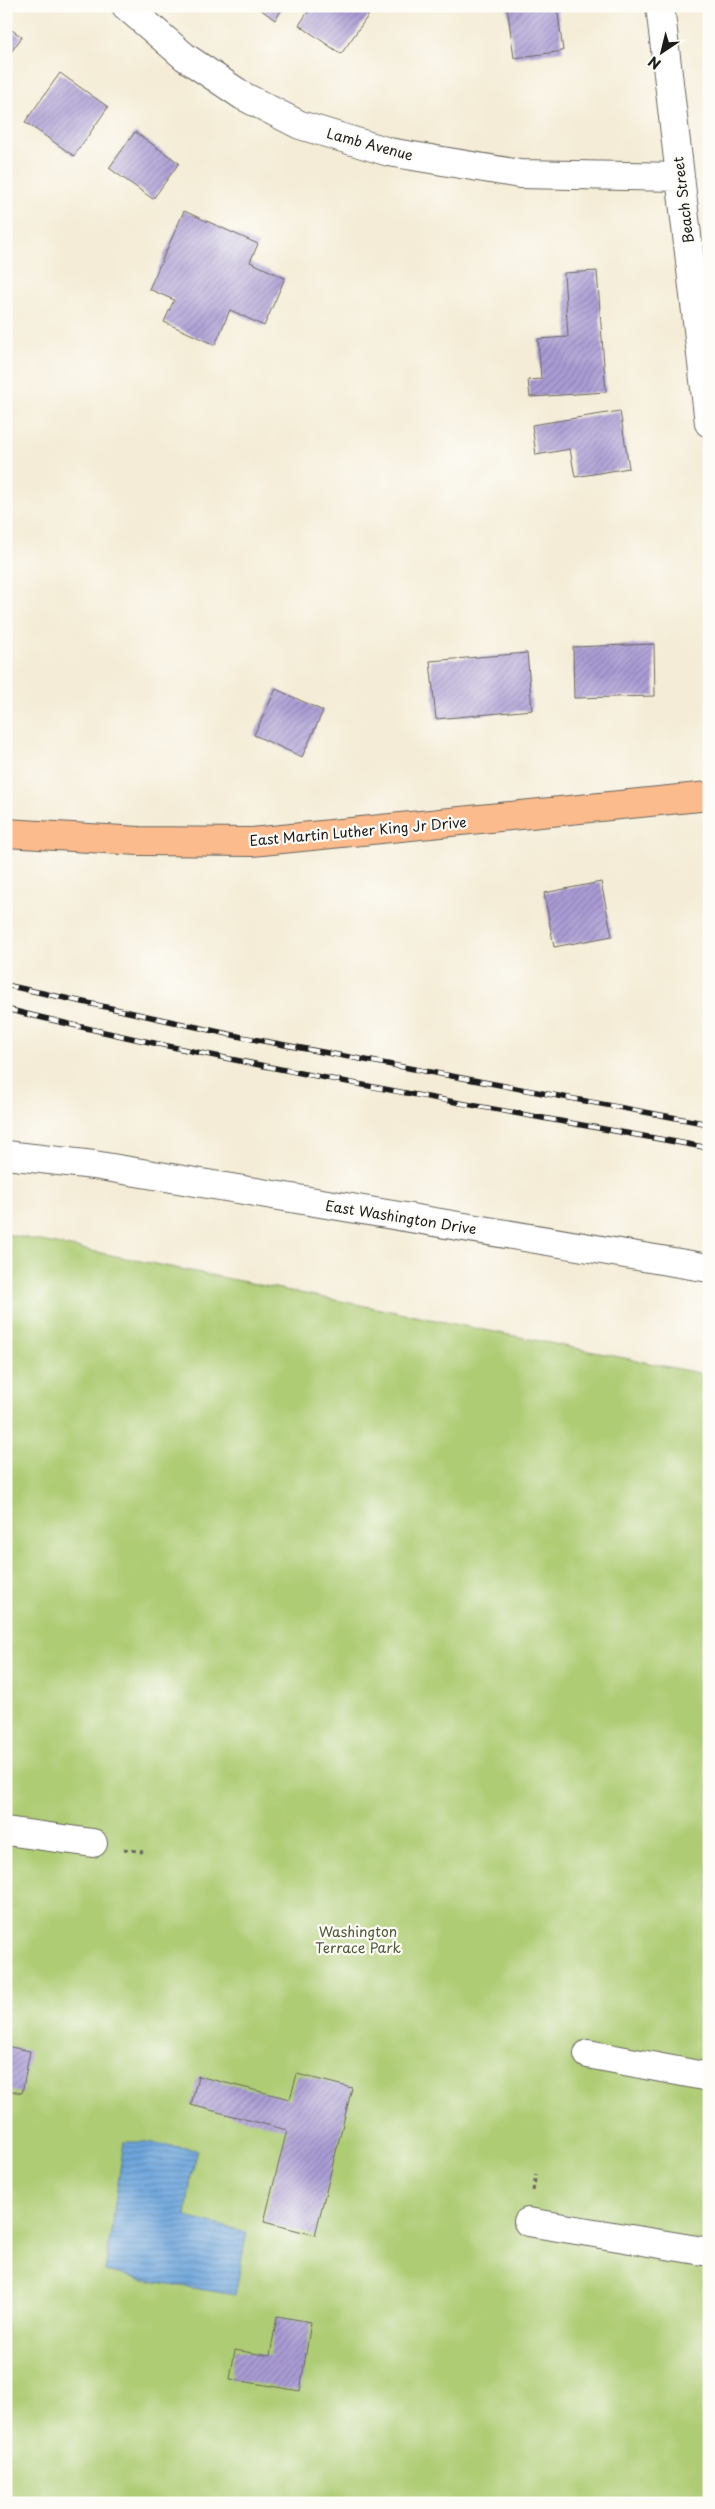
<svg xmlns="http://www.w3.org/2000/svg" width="715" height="2509" font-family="'Playpen Sans',sans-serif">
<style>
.green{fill:#aecc73;stroke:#657448}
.water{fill:url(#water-rules);stroke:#44607c}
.building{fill:url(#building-hatch)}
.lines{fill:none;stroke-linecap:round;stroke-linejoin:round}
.minor-casing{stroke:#68655d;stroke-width:30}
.major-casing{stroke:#68655d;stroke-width:30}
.path{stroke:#68655d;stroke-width:3;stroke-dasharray:4 4;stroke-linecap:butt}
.minor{stroke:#fff;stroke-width:28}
.major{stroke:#fbbb8d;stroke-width:28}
.rail-casing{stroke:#1c1c1c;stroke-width:5.5}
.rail{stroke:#fdfcf7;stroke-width:4;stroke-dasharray:11;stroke-linecap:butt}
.labels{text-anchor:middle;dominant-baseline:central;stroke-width:4.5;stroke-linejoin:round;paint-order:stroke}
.street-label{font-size:14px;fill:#1c1c1c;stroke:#fdfcf7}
.park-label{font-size:14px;fill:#4f5a3a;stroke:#fdfcf7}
</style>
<defs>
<pattern id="water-rules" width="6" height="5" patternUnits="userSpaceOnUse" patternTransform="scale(1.25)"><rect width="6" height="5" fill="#6da5dc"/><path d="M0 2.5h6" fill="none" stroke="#5986b2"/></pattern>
<pattern id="building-hatch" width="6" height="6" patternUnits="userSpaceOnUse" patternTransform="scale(1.25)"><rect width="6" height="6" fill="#aa9cd5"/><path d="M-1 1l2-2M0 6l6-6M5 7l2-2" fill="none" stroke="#8a7eac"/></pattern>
</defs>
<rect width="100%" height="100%" fill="#fdfcf7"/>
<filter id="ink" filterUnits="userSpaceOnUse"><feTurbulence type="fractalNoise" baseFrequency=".02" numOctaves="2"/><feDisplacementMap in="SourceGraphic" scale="10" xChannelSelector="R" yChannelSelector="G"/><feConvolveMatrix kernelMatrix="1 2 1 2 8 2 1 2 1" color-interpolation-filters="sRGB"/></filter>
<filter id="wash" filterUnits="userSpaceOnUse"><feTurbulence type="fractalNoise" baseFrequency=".0096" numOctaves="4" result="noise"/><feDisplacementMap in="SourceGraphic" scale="20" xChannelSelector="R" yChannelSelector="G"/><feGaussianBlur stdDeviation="1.12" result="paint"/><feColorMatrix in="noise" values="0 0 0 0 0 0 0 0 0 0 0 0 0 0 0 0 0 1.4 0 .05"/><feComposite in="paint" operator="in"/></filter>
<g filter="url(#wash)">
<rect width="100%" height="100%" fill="#f4ecd6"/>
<path class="green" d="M6,1234L709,1375V2503H6Z"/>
<path class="water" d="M124,2142H147L198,2150L191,2177L186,2217L247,2232L235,2295L139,2279L105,2271Z"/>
<g id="blocks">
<path class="building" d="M256,6H284L275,20Z
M312,6H375L341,54L299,25Z
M507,6H557L563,51L514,58Z
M6,26L22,37L6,59Z
M60,73L108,107L74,156L25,122Z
M135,132L179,163L153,199L109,168Z
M184,211L258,244L250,262L285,278L264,326L230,310L215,345L164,322L174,300L149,289Z
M597,271L606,392L530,397L528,380L541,379L538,339L568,337L564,273Z
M620,411L629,468L575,477L570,449L536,455L532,425Z
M654,644L655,696L574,698L573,647Z
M527,653L532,710L436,719L430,661Z
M276,689L323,711L302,757L254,735Z
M601,882L612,936L554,947L544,893Z
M6,2046L30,2051L22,2093L6,2090Z
M297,2074L352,2088L315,2235L264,2222L287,2130L191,2105L198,2076L290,2099Z
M277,2316L311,2322L300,2391L230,2379L235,2350L270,2356Z"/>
</g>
</g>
<g filter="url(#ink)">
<use href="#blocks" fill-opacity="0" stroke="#68655d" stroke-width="1"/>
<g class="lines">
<g class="minor-casing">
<path id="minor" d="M126,6L185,57L243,96L300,125L389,152L520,174L680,177
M660,6L709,423
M6,1155L94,1165L709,1268
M6,1831L93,1843
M588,2054L709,2077
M528,2222L709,2252"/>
</g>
<g class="major-casing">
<path id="major" d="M6,833L139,841L252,842L709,796"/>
</g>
<path class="path" d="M124,1849L143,1852
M533,2191L536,2174"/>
<use href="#minor" class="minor"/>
<use href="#major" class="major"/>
<g class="rail-casing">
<path id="rail" d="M6,985L242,1037L709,1124
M6,1009C238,1066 474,1105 709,1148"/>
</g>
<use href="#rail" class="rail"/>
</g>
</g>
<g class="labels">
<g class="street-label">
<text transform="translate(370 144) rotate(15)">Lamb Avenue</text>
<text transform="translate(683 200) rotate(-97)">Beach Street</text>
<text transform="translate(358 831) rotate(-5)">East Martin Luther King Jr Drive</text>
<text transform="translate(401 1217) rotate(9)">East Washington Drive</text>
</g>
<g class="park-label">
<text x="358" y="1931">Washington<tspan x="358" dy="16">Terrace Park</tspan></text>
</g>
</g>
<rect width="715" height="2509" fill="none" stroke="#fdfcf7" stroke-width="25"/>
<g transform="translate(662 52) rotate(215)" stroke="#fdfcf7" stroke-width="4" paint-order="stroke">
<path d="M0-4L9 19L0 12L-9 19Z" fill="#1c1c1c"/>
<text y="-8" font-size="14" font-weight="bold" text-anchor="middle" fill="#1c1c1c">N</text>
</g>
</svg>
